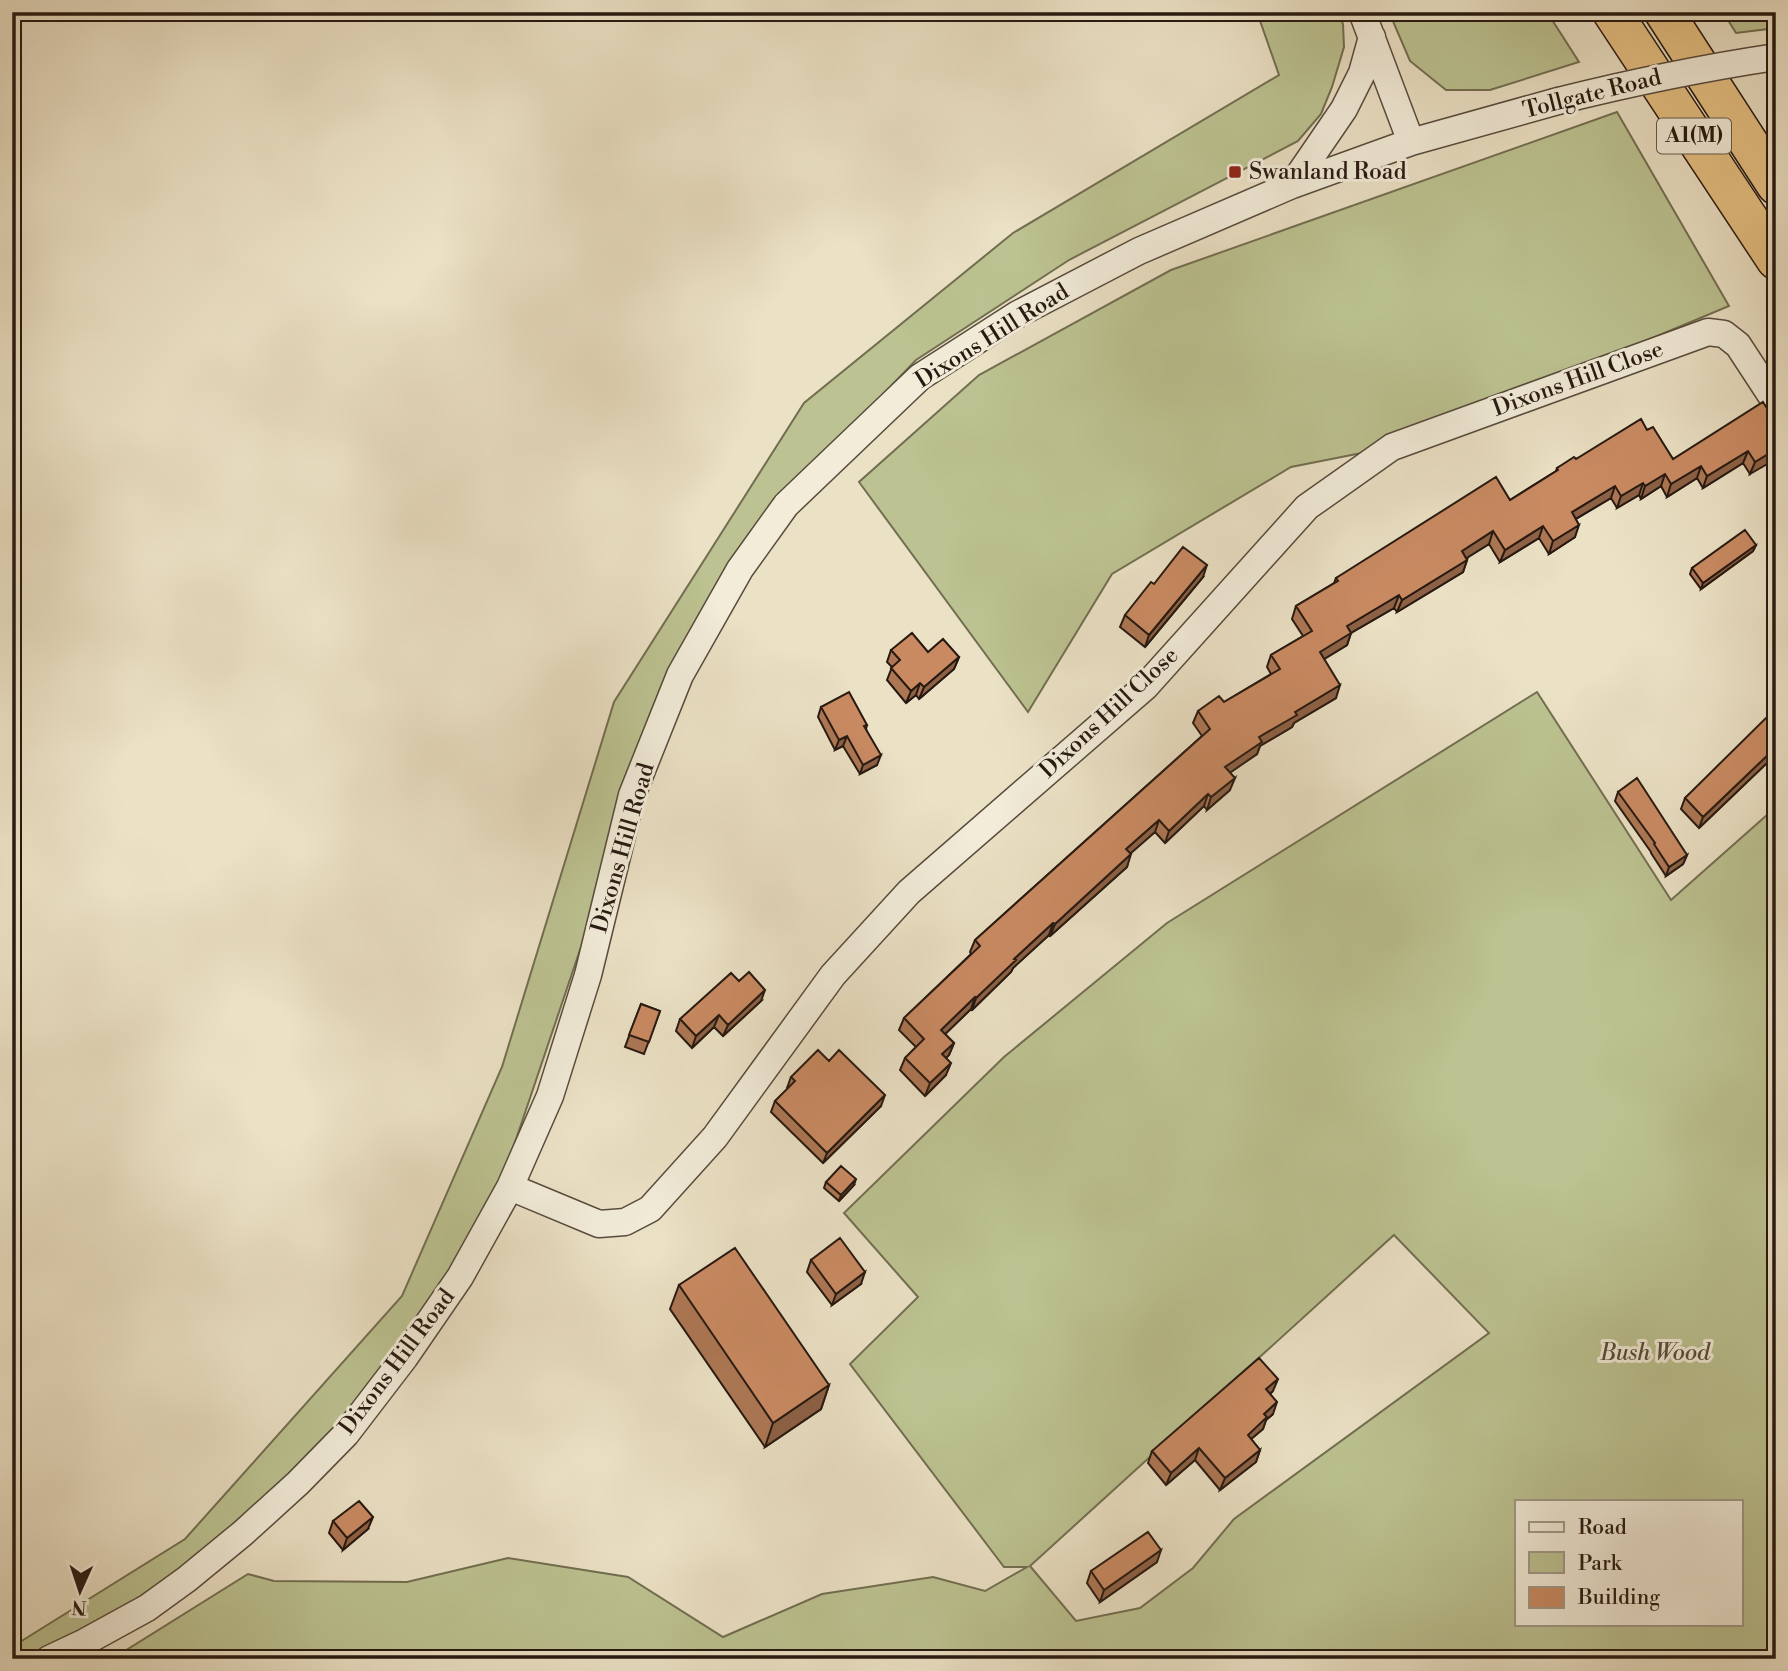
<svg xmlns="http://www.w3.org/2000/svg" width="1788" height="1671" font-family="'Libre Bodoni',serif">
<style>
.green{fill:#bcc291;stroke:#726e51;stroke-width:2;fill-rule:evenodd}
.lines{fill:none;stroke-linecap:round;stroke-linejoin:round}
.minor-casing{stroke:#584b3e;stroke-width:29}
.highway-casing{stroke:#271911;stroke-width:41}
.minor{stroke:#f2ecd9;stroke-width:26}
.highway{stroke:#e6c082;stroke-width:38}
.minor-bridge-casing{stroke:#584b3e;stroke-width:29;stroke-linecap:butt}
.minor-bridge{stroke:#f2ecd9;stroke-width:26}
.wall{fill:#ad7754;stroke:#271911;stroke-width:2}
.shaded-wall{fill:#8d6145;stroke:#271911;stroke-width:2}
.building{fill:#c98a62;stroke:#271911;stroke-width:2}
.poi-dot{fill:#8f2418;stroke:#f2ecd9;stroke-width:2.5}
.labels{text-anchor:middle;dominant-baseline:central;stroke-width:6;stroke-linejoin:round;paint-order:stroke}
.shield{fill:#f2ecd9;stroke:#64584d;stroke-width:2}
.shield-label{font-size:21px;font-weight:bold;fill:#271911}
.street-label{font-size:23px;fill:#271911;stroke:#f2ecd9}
.poi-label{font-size:23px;fill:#271911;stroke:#f2ecd9;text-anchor:start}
.park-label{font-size:23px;font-style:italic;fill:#544c37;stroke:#f2ecd9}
</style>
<rect width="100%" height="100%" fill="#ebe1c5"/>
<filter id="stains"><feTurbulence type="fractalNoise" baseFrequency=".00286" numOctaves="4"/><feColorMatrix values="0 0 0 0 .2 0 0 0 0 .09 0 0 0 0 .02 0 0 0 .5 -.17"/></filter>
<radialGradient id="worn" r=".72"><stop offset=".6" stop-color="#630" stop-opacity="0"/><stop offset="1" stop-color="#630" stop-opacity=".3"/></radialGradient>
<path class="green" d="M1257,12H1337L1343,24L1344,47L1332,87L1321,114L1298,141L1069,260L916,360L751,531L706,603L583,941L505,1172L450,1276L298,1475L213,1547L104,1621L25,1659H12V1647L185,1539L402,1296L502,1067L614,702L804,403L1013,233L1279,75Z
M1389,12H1547L1579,62L1490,90H1446L1410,61Z
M1723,12H1776V28L1736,33Z
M1617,112L1729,306L1392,447L1291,467L1112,574L1028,712L859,482L979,375L1171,270Z
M1537,692L1671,900L1776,807V1659H112L248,1574L274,1581L407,1582L508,1558L628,1577L723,1637L822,1594L933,1577L985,1591L1027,1567H1004L850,1364L918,1297L844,1213L1004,1057L1167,923ZM1394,1235L1489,1333L1234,1519L1193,1568L1140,1608L1076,1621L1030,1566ZM1517,1501H1741V1624H1517Z"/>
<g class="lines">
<g class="minor-casing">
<path id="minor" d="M1362,12L1411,142
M1292,185L1344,109L1362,73L1372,37
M510,1187L599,1224L625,1222L650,1209L715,1137L833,975L909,892L1145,687L1307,507L1392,447L1708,332L1724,334L1738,345L1776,403
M49,1659L85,1642L147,1608L187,1579L243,1533L298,1483L346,1434L405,1357L460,1277L510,1187L550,1096L588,975L632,795L680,675L740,569L786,505L920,377L1018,314L1139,251L1292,185L1411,142L1558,101"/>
</g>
<g class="highway-casing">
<path id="highway" d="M1612,12L1776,260
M1664,12L1776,185"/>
</g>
<use href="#minor" class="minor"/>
<use href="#highway" class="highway"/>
<g class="minor-bridge-casing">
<path id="minor-bridge" d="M1558,101C1630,83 1702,68 1776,57"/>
</g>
<use href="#minor-bridge" class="minor-bridge"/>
</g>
<path class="wall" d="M1776,423L1750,474L1743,463L1703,488L1697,478L1667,497L1661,486L1641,499L1639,495L1617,508L1611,498L1576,519L1575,537L1549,554L1539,538L1500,562L1489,544L1466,558L1467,560L1463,572L1397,612L1394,608L1351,633L1347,645L1324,659L1336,698L1294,723L1292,727L1260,746L1257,754L1230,772V790L1207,810L1204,806L1165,843L1155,832L1130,853L1127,867L1050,936L1049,935L1013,968L1011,972L972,1010L971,1009L945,1034L954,1043L949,1055L946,1058V1075L925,1096L900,1070L905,1058L916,1047L899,1030L904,1018L971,954L970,952L975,940L1202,736L1193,723L1198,711L1224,702L1271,674L1267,667L1271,655L1303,636L1292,619L1296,606L1334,583L1336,578L1510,500L1556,471L1557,468L1576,459L1647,430L1673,459Z
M1756,545L1753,551L1701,589L1690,574L1692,568Z
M1776,560V580L1771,572Z
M1203,577L1145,647L1120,627L1125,615L1154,584Z
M891,650L928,652L959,657L954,669L919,699L916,695L906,703L887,680L892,667L887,662Z
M821,707L867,725L866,729L877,765L860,774L843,746L835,750L818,717Z
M1776,717V765L1772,761L1771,763L1769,761L1699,828L1681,809L1685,798Z
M1618,792L1687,855L1683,864L1666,876L1651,853V852L1615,801Z
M761,1001L723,1036L714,1027L692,1048L676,1031L680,1019Z
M641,1004L660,1011L644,1054L625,1047Z
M829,1061L881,1106L823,1163L771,1112L775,1101L788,1089L787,1088L791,1077Z
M826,1182L854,1185L839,1201L824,1188Z
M811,1260L861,1284L832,1305L807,1272Z
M679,1285L829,1385L821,1409L765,1447L670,1309Z
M1273,1391L1270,1394L1273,1414L1266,1420L1263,1429L1251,1439L1260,1450L1256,1462L1220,1490L1195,1460L1166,1485L1148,1463L1152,1451Z
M333,1521L368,1529L343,1550L329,1533Z
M1157,1562L1100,1602L1087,1583L1091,1571Z"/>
<path class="shaded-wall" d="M1776,449V459L1750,474L1755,462Z
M1748,451L1743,463L1703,488L1707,476Z
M1701,466L1697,478L1667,497L1671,484Z
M1665,474L1661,486L1641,499L1645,486Z
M1643,483L1639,495L1617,508L1621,496Z
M1615,486L1611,498L1567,524L1572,512Z
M1579,525L1575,537L1549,554L1553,541Z
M1543,526L1539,538L1500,562L1505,550Z
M1493,531L1489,544L1457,564L1462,551Z
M1756,545L1753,551L1701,589L1703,583Z
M1467,560L1463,572L1397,612L1402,600Z
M1207,565L1203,577L1145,647L1149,635Z
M1399,595L1394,608L1351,633L1347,645L1316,664L1320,652L1347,626Z
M959,657L954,669L919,699L924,687Z
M920,683L916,695L906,703L911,691Z
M1340,685L1336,698L1294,723L1292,727L1260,746L1257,754L1221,779L1225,767L1259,737L1295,712Z
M847,736L843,746L835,750L839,740Z
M1773,750L1769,761L1699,828L1703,817Z
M881,755L877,765L860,774L863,765Z
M1235,778L1230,790L1207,810L1211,797Z
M1208,794L1204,806L1165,843L1169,831Z
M1159,820L1155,832L1122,861L1126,849Z
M1131,854L1127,867L1050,936L1055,924Z
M1687,855L1683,864L1666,876L1669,867Z
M1053,923L1049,935L1013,968L1011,972L972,1010L976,998L1014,959Z
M765,990L761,1001L723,1036L728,1025Z
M975,997L971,1009L937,1042L941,1030Z
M719,1015L714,1027L692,1048L696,1036Z
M954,1043L949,1055L938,1066L942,1054Z
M951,1063L946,1075L925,1096L930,1083Z
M885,1095L881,1106L823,1163L827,1153Z
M856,1179L854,1185L839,1201L841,1195Z
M865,1272L861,1284L832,1305L836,1294Z
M1278,1379L1273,1391L1261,1401L1266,1389Z
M829,1385L821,1409L765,1447L773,1423Z
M1277,1402L1273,1414L1266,1420L1263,1429L1243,1446L1248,1435L1264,1414Z
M1199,1448L1195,1460L1166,1485L1171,1473Z
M1260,1450L1256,1462L1220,1490L1225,1478Z
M373,1517L368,1529L343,1550L347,1538Z
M1161,1550L1157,1562L1100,1602L1104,1590Z"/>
<path class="building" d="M1763,402L1776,423V449L1755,462L1748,451L1707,476L1701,466L1671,484L1665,474L1645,486L1643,483L1621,496L1615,486L1572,512L1579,525L1553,541L1543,526L1505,550L1493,531L1462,551L1467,560L1402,600L1399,595L1347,626L1351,633L1320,652L1340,685L1295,712L1297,715L1259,737L1262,742L1225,767L1235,778L1211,797L1208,794L1169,831L1159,820L1126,849L1131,854L1055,924L1053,923L1014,959L1016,960L976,998L975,997L941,1030L954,1043L942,1054L951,1063L930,1083L905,1058L924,1039L904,1018L980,946L975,940L1210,729L1198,711L1219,696L1224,702L1280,669L1271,655L1312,631L1296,606L1338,581L1336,578L1496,477L1510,500L1558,470L1557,468L1574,457L1576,459L1641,419L1647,430L1653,427L1673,459Z
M1745,530L1756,545L1703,583L1692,568Z
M1183,547L1207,565L1149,635L1125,615L1151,582L1154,584Z
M912,633L928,652L943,639L959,657L924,687L920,683L911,691L891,668L900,660L891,650Z
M849,692L867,725L864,726L881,755L863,765L847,736L839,740L821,707Z
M1771,713L1776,717V750L1775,752L1773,750L1703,817L1685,798Z
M1637,778L1687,855L1669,867L1654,844L1655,843L1618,792Z
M749,972L765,990L728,1025L719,1015L696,1036L680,1019L731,973L739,981Z
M641,1004L660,1011L649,1042L629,1035Z
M818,1050L829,1061L839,1050L885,1095L827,1153L775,1101L795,1081L791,1077Z
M841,1166L856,1179L841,1195L826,1182Z
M840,1238L865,1272L836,1294L811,1260Z
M735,1248L829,1385L773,1423L679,1285Z
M1259,1358L1278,1379L1266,1389L1277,1402L1264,1414L1267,1417L1248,1435L1260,1450L1225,1478L1199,1448L1171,1473L1152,1451Z
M359,1501L373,1517L347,1538L333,1521Z
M1148,1532L1161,1550L1104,1590L1091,1571Z"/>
<rect class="poi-dot" x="1228" y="165" width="14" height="14" rx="3.5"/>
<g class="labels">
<rect class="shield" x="1657" y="118.5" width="74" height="35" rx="5"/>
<g class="shield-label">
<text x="1694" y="136">A1(M)</text>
</g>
<g class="street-label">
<text transform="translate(1592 94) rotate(-14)">Tollgate Road</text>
<text transform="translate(992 336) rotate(-32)">Dixons Hill Road</text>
<text transform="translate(1578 379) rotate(-20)">Dixons Hill Close</text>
<text transform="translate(1109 713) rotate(-43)">Dixons Hill Close</text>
<text transform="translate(623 848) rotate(-74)">Dixons Hill Road</text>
<text transform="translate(397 1362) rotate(-53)">Dixons Hill Road</text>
</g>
<g class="poi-label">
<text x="1249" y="172">Swanland Road</text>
</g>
<g class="park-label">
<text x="1655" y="1353">Bush Wood</text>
</g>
</g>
<rect width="1788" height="1671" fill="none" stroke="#ebe1c5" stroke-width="42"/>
<rect x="14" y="14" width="1760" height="1643" fill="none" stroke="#271911" stroke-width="3.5"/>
<rect x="21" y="21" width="1746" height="1629" fill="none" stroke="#271911" stroke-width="2"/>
<rect x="1515" y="1500" width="228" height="126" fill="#f2ecd9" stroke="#a19889" stroke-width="2"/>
<rect x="1529" y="1522" width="35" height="10" fill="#f2ecd9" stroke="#a19889" stroke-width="2"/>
<text x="1578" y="1534" font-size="21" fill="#271911">Road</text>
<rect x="1529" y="1552" width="35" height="21" fill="#bcc291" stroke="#a19889" stroke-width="2"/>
<text x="1578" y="1570" font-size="21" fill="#271911">Park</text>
<rect x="1529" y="1587" width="35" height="21" fill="#c98a62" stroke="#a19889" stroke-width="2"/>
<text x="1578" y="1604" font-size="21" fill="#271911">Building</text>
<g transform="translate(80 1591) rotate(183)" stroke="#f2ecd9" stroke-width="5" paint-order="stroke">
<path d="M0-5L12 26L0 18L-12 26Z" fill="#271911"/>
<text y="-10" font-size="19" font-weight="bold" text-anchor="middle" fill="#271911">N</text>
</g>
<rect width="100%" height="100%" filter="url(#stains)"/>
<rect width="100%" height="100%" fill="url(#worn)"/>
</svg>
